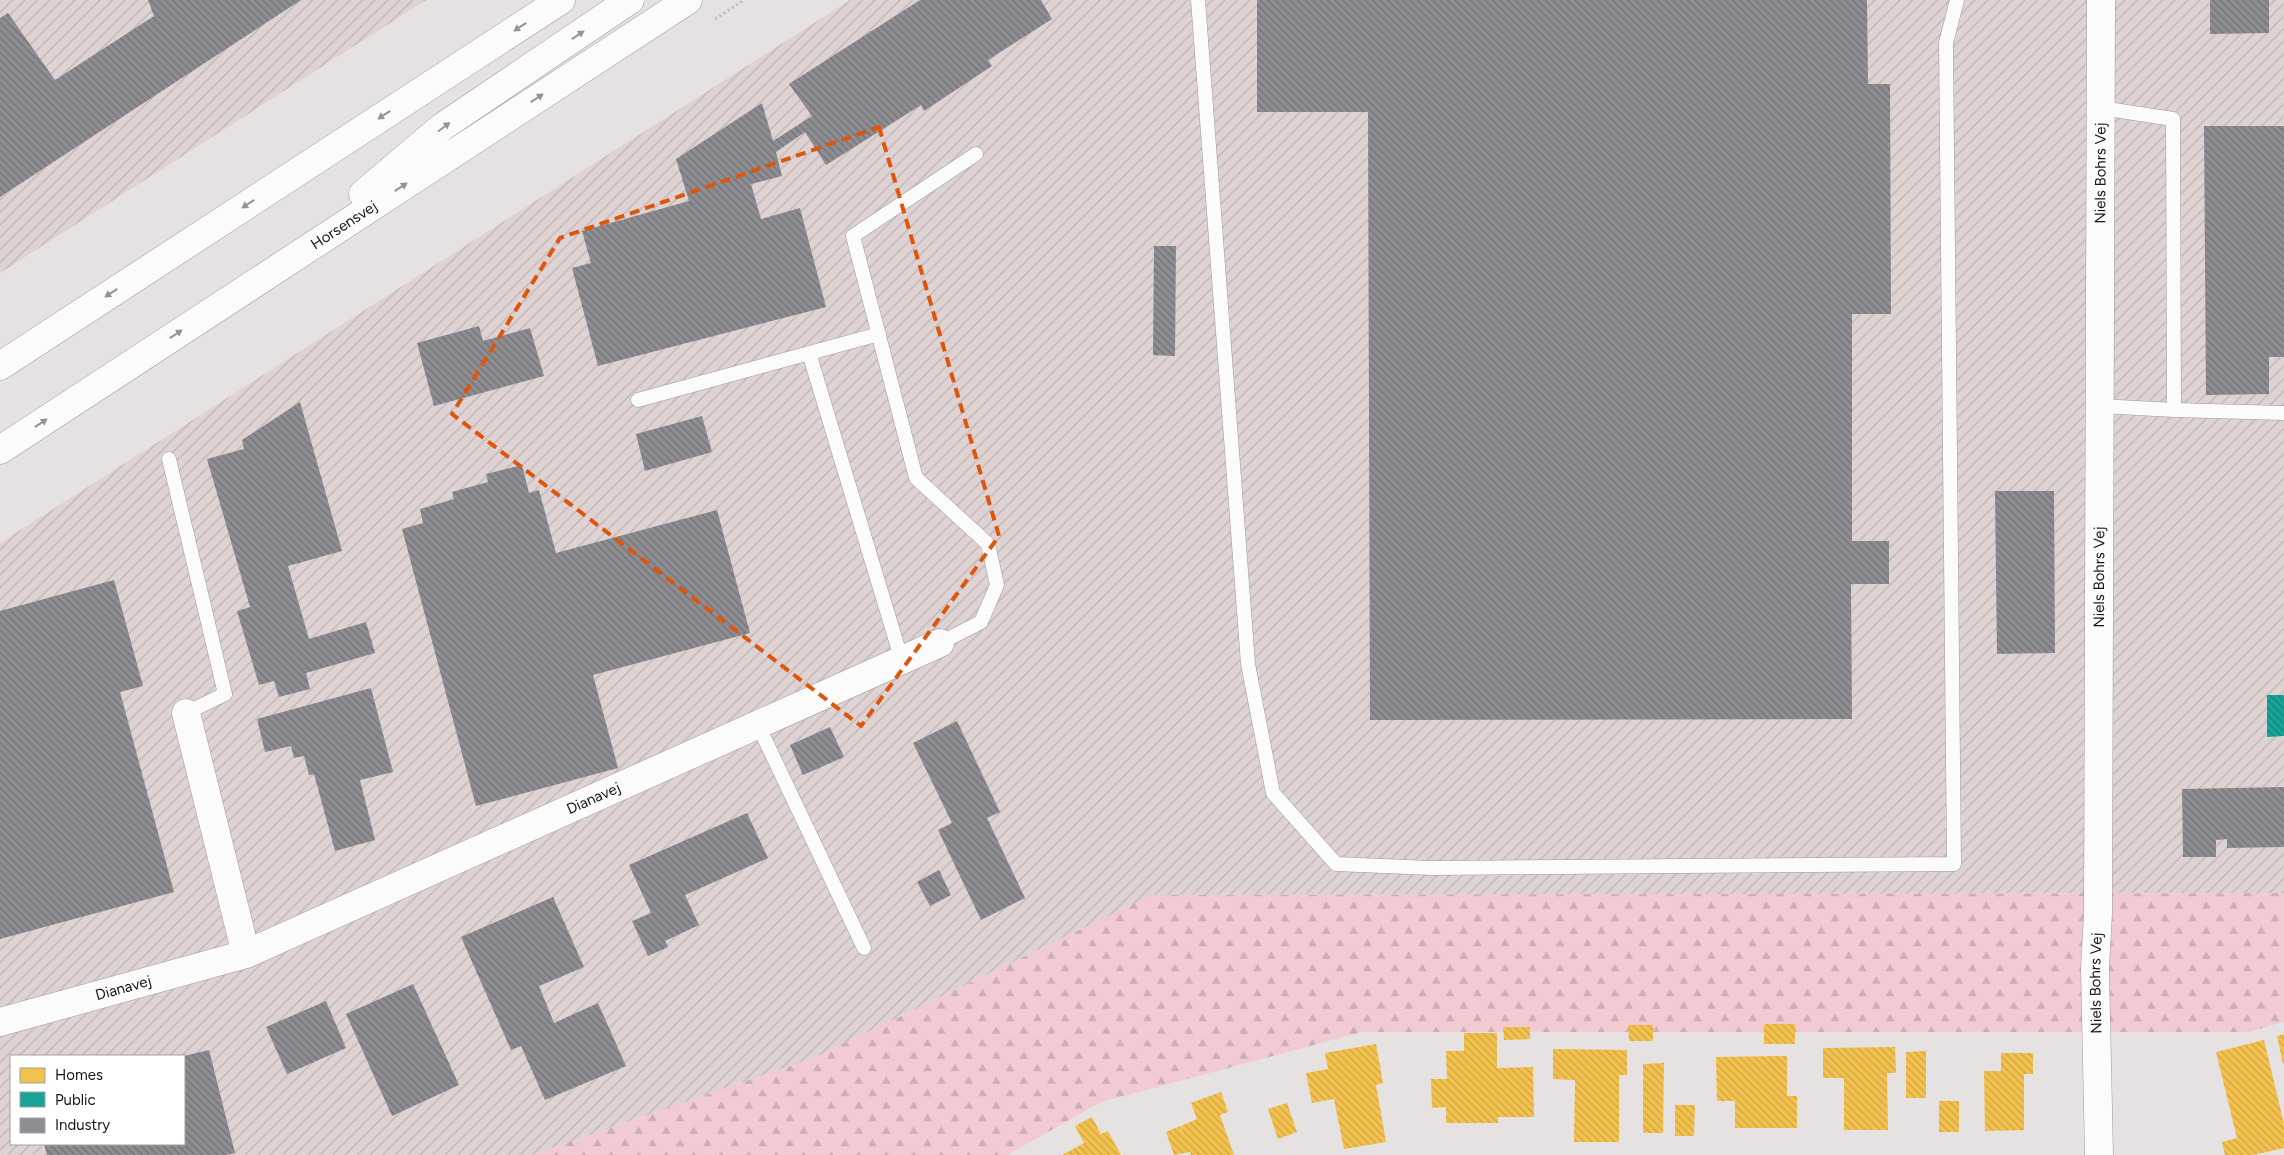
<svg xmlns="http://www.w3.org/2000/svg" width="2284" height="1155" font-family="Figtree,sans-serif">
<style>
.industrial{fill:url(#industrial-furrows);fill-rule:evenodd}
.forest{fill:url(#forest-firs)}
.homes{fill:url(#homes-back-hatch)}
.public{fill:url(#public-back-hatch)}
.industry{fill:url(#industry-back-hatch)}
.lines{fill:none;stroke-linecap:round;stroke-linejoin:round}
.service-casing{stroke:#9e9a9a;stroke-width:15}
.minor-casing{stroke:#9e9a9a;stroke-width:29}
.secondary-casing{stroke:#9e9a9a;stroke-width:29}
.path{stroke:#c3c1c1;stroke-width:3;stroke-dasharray:2.5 2.5;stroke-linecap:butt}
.service{stroke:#fbfbfb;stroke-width:14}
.minor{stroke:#fbfbfb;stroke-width:28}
.secondary{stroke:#fbfbfb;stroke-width:28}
.oneway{fill:#959394}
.marked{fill:none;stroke:#de560c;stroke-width:4;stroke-dasharray:10 6;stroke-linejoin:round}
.labels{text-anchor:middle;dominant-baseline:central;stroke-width:5;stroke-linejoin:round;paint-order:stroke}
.street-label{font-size:15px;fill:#181415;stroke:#fff}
</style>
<defs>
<pattern id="industrial-furrows" width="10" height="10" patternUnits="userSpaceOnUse" patternTransform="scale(1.25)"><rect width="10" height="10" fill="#dfd2d3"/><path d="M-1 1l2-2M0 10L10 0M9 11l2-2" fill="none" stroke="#bfb3b4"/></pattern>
<pattern id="forest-firs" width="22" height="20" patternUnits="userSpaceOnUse" patternTransform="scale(1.25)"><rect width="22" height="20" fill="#f1cbd1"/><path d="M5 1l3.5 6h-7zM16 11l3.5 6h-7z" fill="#ceadb3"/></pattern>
<pattern id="homes-back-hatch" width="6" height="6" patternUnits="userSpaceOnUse" patternTransform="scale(1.25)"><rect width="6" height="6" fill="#f2c14e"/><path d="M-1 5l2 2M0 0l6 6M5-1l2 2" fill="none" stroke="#cfa543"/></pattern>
<pattern id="public-back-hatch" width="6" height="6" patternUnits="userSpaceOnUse" patternTransform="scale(1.25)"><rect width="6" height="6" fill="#17a398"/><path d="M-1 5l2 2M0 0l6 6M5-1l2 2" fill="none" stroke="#14847b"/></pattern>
<pattern id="industry-back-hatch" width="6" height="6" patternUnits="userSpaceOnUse" patternTransform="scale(1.25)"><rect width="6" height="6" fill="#8d8d92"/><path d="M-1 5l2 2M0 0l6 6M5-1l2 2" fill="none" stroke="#727276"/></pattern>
</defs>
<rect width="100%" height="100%" fill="#e7e2e2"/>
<path class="industrial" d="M0,0H426L0,273Z
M850,0H2284V893L1152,895L816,1057L532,1155H0V543ZM11,1056H184V1144H11Z"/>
<path class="forest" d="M2284,893V1022L2249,1032H1362L1101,1102L1007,1155H532L816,1057L1152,895Z"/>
<path class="homes" d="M1764,1024H1795V1044H1764Z
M1628,1025H1653V1041H1629Z
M1503,1027H1530V1039L1504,1040Z
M1464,1033H1497V1068L1533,1067L1534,1117H1498V1123H1446V1107L1432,1108L1431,1079H1447L1446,1051H1464Z
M2284,1034V1064H2283L2277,1036Z
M2264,1040L2284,1124V1148L2253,1155H2225L2222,1142L2237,1138L2216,1052Z
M1376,1044L1383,1083L1376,1085L1386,1142L1344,1149L1334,1099L1312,1103L1306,1073L1328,1069L1325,1053Z
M1895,1047L1896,1073H1887L1888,1130H1844V1078H1823V1048Z
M1553,1049L1627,1050V1075H1619V1142H1574L1575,1080L1553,1079Z
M1926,1051V1098H1906V1052Z
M2001,1053H2033V1074H2024V1130L1985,1131L1984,1071H2001Z
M1787,1056V1096H1797V1128H1735V1101H1717L1716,1057Z
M1664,1063L1663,1133H1643V1064Z
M1221,1092L1228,1112L1220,1115L1234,1155H1191L1190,1152L1174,1155L1166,1132L1180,1126L1184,1135L1181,1126L1197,1119L1191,1103Z
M1939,1101H1959V1132H1939Z
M1287,1103L1297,1132L1278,1139L1268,1109Z
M1675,1105H1695L1694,1136H1675Z
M1092,1117L1101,1134L1108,1131L1121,1155H1062L1084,1143L1075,1126Z"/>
<path class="public" d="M2267,695H2284V736L2267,737Z"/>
<path class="industry" d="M148,0H301L0,197V18L8,13L55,80L154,16Z
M920,0H1041L1052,19L988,60L992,66L924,111L921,105L826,165L805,132L776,152L782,176L751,184L761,219L800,208L826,307L598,366L572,268L591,263L582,231L689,201L676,159L762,103L773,141L812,116L789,84Z
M1257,0H1867L1868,84H1890L1891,314H1852V541H1889V584H1851L1852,719L1370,720L1368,112H1257Z
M2210,0H2269V33L2210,34Z
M2204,126H2284V357H2269V394L2206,395Z
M1154,246H1176L1175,356L1153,355Z
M479,326L483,341L530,328L544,376L434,406L417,343Z
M300,402L342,551L288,566L309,639L366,622L375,653L306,673L310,689L279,697L274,681L259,685L237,611L250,607L207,459L244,449L242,440Z
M702,416L712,452L645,471L636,434Z
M522,465L529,493L539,490L556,553L717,510L750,633L593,675L618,768L476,806L402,529L423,523L420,509L454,499L452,492L488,482L486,474Z
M1995,491H2054L2055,653L1997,654Z
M114,580L143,686L120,692L174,892L0,939V611Z
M371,688L393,772L360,780L375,840L335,851L314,774L309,775L304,756L294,758L291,746L265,752L257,719Z
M957,721L1000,812L987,818L1025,898L981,920L938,830L952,823L913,743Z
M830,727L844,757L803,775L790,745Z
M2284,787V847L2227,848V839L2216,840V857H2183L2182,789Z
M747,813L768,858L685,895L699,925L665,941L668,947L648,956L632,921L651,913L629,865Z
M939,870L951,895L930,906L917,882Z
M553,897L584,967L539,986L554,1023L598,1003L626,1066L545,1100L521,1046L511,1050L461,937Z
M413,984L459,1085L392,1116L346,1014Z
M326,1001L346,1048L287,1074L266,1027Z
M209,1050L235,1153L226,1155H47L44,1144H184V1056Z"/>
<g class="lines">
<g class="service-casing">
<path id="service" d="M1198,0L1248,664L1273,793L1336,864L1431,868L1954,864L1946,43L1957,0
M2101,108L2173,119L2174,410
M809,353L902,661
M638,400L879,334
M2100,406L2174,410L2284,413
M169,459L225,694L186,713
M940,643L981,622L997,585L988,544L916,478L853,236L976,154
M758,725L864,948"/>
</g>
<g class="minor-casing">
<g id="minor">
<path d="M186,713L246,954"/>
<path id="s1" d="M0,1022L246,954L940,643"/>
<path id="s2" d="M2099,1155L2095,969L2098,913L2101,0"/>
</g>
</g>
<g class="secondary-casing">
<g id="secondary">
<path d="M363,194L442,127L630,0"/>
<path d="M0,366L561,0"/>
<path id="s3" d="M0,450L688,0"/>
</g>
</g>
<path class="path" d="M715,19L744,0"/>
<use href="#service" class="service"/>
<use href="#minor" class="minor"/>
<use href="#secondary" class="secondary"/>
</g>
<defs><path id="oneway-solid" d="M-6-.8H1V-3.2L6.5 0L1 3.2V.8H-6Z" transform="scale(1.25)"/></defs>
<g class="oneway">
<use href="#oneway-solid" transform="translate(520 27) rotate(147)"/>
<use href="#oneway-solid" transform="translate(578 35) rotate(-34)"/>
<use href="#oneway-solid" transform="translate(537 98) rotate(-33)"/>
<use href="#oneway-solid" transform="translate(384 115) rotate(147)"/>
<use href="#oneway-solid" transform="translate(444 127) rotate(-37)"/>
<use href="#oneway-solid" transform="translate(401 187) rotate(-33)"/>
<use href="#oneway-solid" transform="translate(248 204) rotate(147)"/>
<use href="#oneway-solid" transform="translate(111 293) rotate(147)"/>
<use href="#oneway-solid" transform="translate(176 334) rotate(-33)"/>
<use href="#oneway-solid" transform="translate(41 423) rotate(-33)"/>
</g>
<path class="marked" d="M879,127L999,536L861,726L452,414L560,238Z"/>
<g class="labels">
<g class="street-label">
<text stroke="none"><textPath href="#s2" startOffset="982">Niels Bohrs Vej</textPath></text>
<text stroke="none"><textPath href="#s3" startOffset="411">Horsensvej</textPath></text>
<text stroke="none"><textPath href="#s2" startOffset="578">Niels Bohrs Vej</textPath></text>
<text stroke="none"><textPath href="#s1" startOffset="636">Dianavej</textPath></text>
<text stroke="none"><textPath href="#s2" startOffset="172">Niels Bohrs Vej</textPath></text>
<text stroke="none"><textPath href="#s1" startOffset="128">Dianavej</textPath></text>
</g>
</g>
<rect x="10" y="1055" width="175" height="90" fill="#ffffff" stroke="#a3a1a1"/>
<rect x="20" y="1068" width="25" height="15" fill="#f2c14e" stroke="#a3a1a1"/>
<text x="55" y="1080" font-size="15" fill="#181415">Homes</text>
<rect x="20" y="1092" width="25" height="15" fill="#17a398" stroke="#a3a1a1"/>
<text x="55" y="1105" font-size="15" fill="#181415">Public</text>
<rect x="20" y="1118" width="25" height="15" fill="#8d8d92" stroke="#a3a1a1"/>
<text x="55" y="1130" font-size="15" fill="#181415">Industry</text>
</svg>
